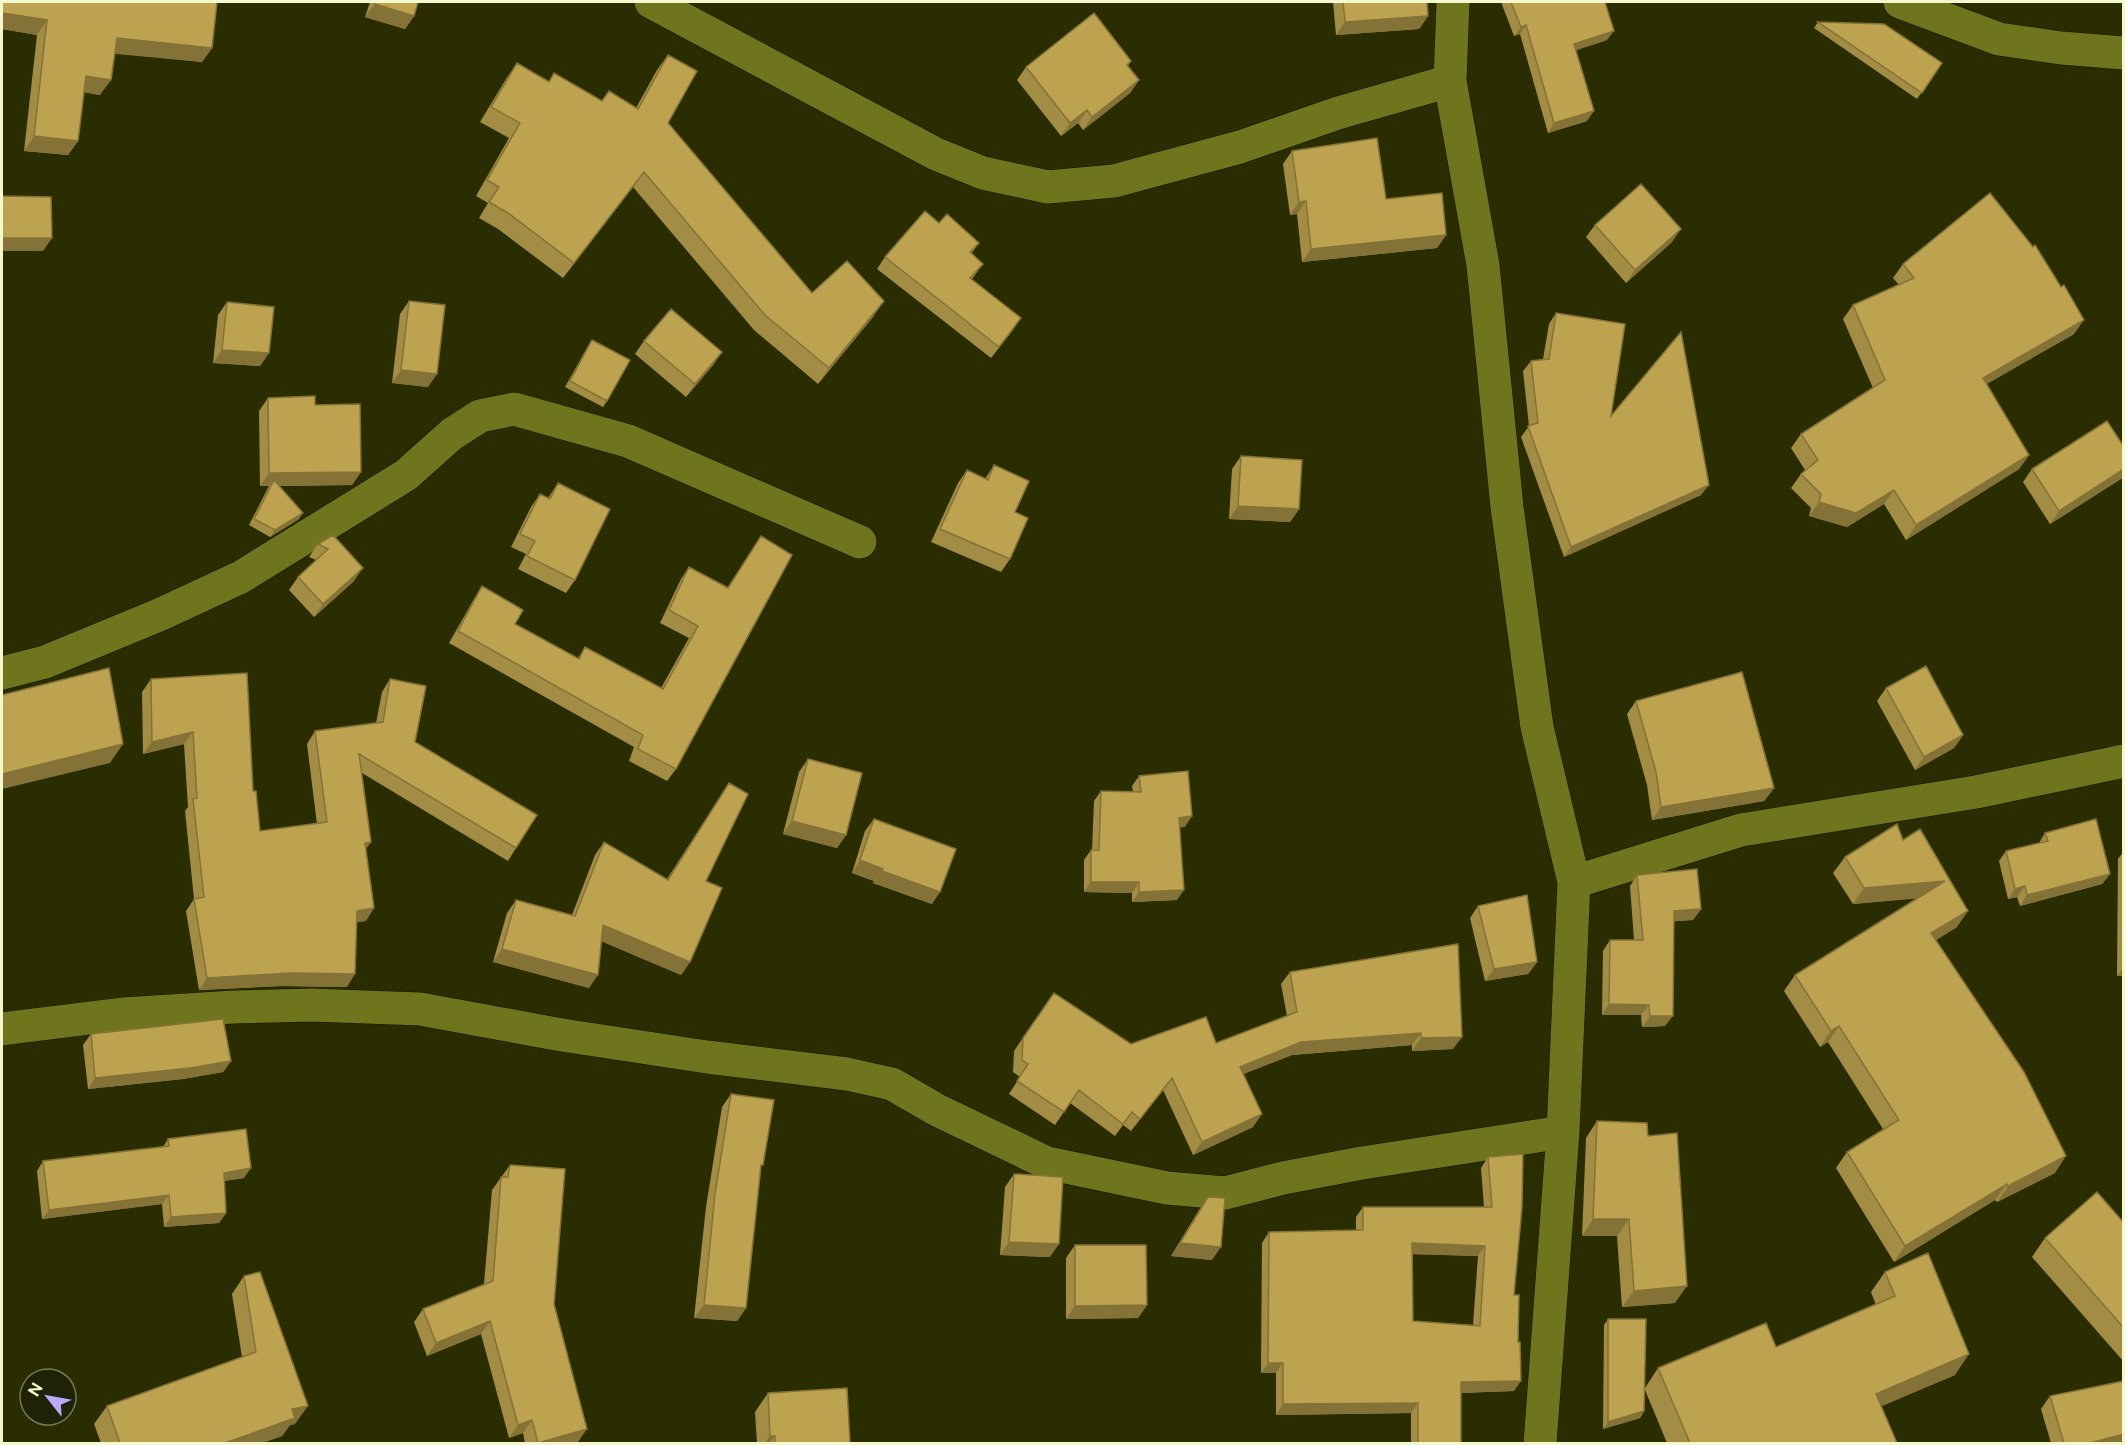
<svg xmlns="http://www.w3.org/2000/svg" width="2125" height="1445" font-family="'Public Sans',sans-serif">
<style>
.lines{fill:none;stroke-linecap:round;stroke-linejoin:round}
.minor-casing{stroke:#131400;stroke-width:34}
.minor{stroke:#6f751c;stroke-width:33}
.wall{fill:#a38c44;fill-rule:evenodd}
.shaded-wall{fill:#847237}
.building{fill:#bda34f;stroke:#847237;stroke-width:1.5;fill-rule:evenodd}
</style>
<rect width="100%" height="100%" fill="#2a2d00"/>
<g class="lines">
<g class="minor-casing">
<path id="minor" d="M651,2L936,154L983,173L1048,187L1114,181L1240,147L1338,113L1450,81
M1453,2L1450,81L1483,265L1507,507L1537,727L1574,882L1563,1132L1540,1444
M1900,2L1999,39L2061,48L2124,53
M2,673L45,662L159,615L241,577L406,475L452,434L480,416L514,409L628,441L860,542
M1574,882L1741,830L1976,792L2124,761
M2,1029L122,1014L234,1007L312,1005L420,1009L562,1035L707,1057L847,1074L892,1084L937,1110L1047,1163L1167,1188L1225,1193L1283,1178L1362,1163L1563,1132"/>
</g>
<use href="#minor" class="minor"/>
</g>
<path class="wall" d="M2,2L212,48L202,62L114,53L100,95L84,92L78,141L68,155L24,151L37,35L2,29Z
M370,2H418L414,16L405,29L365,17Z
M1333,2H1427L1428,16L1419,29L1336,35Z
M1501,2H1605L1607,40L1576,50L1587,121L1548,133L1520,34L1514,36Z
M1818,22L1942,63L1917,99L1814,28Z
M668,55V123L812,293L873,317L818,384L754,330L633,187L563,278L498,229L479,218L488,203L476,196L509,138L480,122L506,79L517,63L549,81L554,73L602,101L636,108L657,70Z
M1131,61L1128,66L1139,80L1130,93L1083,130L1078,123L1061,136L1017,80L1026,67Z
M1292,151L1386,199L1446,235L1437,248L1302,262L1297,214L1290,215L1283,164Z
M939,223L979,243L971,254L983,264L972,279L1013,330L991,358L877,269L885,257Z
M1595,225L1672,242L1626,283L1586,237Z
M1903,264L2074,334L1986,384L2029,455L2019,469L1906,540L1884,504L1847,527L1809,516L1811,508L1791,488L1801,474L1805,470L1791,448L1801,434L1873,388L1843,319L1853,305L1899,285L1893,278Z
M409,301L428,387L392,383L400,314Z
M227,302L269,353L260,366L213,363L218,315Z
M1556,313L1611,416L1701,495L1564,557L1521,437L1529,426L1523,371L1531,361L1543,359L1549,324Z
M592,340L607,401L603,407L565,387L588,346Z
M644,341L722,352L713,365L686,397L635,354Z
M268,398L315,405L361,472L352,485L279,486L299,519L270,537L249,525L269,486H260L259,411Z
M2124,447V477L2050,524L2023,482L2032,469Z
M1241,456L1299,509L1290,522L1229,519L1232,469Z
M994,465L1015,512L1010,559L1001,572L931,542L958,483L967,470L985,479Z
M558,483L575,580L566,593L518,569L526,554L511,547L531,507L540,494L548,498Z
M333,535L354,581L314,617L289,590L298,577L316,560L309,557L318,544Z
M761,536L676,769L667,781L629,761L634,747L449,643L474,599L482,586L515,624L578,658L585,647L661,688L689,638L660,623L681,579L689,567L728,587Z
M151,679L253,791L260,831L317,824L307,744L315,731L376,723L382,692L390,679L415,742L516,848L508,861L362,773L366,849V921L356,922L347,987L282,986L199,990L186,911L194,899L185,811L188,807L184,744L143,754L142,692Z
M1886,688L1963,735L1954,748L1915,770L1877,701Z
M1636,701L1774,788L1764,801L1652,820L1647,785L1627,714Z
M808,759L846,835L837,848L783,834L799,772Z
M1139,776L1185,827H1180L1177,900L1132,902V893L1084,892V860L1091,850H1092L1094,801L1101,791L1133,792L1132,786Z
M729,783L706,881L690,962L681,975L601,941L589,988L493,962L507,913L516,900L572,915L595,855L604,842L667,879Z
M874,819L932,904L873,883L874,881L852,873L865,831Z
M2045,833L2110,874L2102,884L2020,906L2017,897L2008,899L1999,861L2006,851L2039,843Z
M1903,840L1957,927L1936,940L2055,1173L1997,1202L1995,1200L1894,1262L1836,1168L1847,1152L1883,1129L1828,1042L1820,1047L1784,991L1795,975L1917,898L1853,904L1833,873L1845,857Z
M2124,851V976H2117L2118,859Z
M1637,875L1701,909L1693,920L1674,921L1665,1026L1642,1027L1641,1015H1602L1603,951L1610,940H1634L1630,886Z
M1478,906L1537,962L1528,974L1485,981L1470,918Z
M1458,944L1453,1049L1412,1051V1045L1292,1055L1243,1074L1253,1127L1193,1155L1163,1090L1131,1131L1123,1125L1115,1136L1070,1103L1055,1125L1009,1094L1020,1077L1013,1072L1014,1051L1054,993L1131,1044L1216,1043L1287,1016L1281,984L1290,972Z
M91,1034L231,1061L223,1072L183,1079L88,1089L83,1045Z
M731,1094L761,1169L746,1308L737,1321L694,1318L706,1207L722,1107Z
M1597,1121L1648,1136L1675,1303L1622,1307L1617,1236H1582L1586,1138Z
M168,1139L244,1178L224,1181L226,1213L219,1223L164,1227L162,1204L42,1219L37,1171L43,1161L163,1147Z
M1488,1157L1514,1295V1391L1461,1393V1443H1411V1413L1276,1415V1373H1261L1262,1243L1269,1232L1356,1230V1217L1363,1207H1484L1481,1168ZM1413,1254L1478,1256L1473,1325L1413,1321Z
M510,1165L554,1304L578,1442L572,1443H525L523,1433L509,1438L481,1334L427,1356L414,1322L423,1309L484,1284L492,1190Z
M1014,1174L1050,1257L1000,1255L1005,1187Z
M1208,1197L1212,1260L1171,1256L1199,1210Z
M2124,1223V1362L2032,1257L2045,1238Z
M1075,1245L1147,1305L1138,1318L1066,1319V1258Z
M1885,1272L1955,1375L1881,1406L1897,1443H1667L1645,1390L1644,1411L1640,1418L1603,1429L1604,1325L1608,1319L1645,1388L1658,1368L1776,1347L1876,1305L1871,1292Z
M244,1276L295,1424L290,1425L282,1436L262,1443H101L94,1424L107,1406L242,1357L232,1294Z
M768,1393L850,1443H757L755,1412Z
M2050,1396L2124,1443H2051L2041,1409Z"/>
<path class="shaded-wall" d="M375,4L414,16L405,29L365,17Z
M2,13L47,20L37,35L2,29Z
M1428,16L1419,29L1336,35L1345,22Z
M1526,25L1520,34L1514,36L1521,27Z
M1614,31L1607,40L1568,53L1574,44Z
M117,38L212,48L202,62L106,53Z
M86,76L111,80L100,95L75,91Z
M1139,80L1130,93L1083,130L1092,117Z
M1087,110L1078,123L1061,136L1070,123Z
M1594,111L1587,121L1548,133L1554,123Z
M34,136L78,141L68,155L24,151Z
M644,172L633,187L563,278L574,263Z
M1306,201L1297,214L1290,215L1299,202Z
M1681,229L1672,242L1626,283L1635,270Z
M1446,235L1437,248L1302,262L1311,249Z
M2,238H52L43,251H2Z
M884,301L873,317L818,384L829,368Z
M2084,320L2074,334L1973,392L1983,378Z
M222,350L269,353L260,366L213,363Z
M722,352L713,365L686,397L695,384Z
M401,370L437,374L428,387L392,383Z
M2029,455L2019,469L1906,540L1916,525Z
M2124,469V477L2050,524L2059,511Z
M361,472L352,485L271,486L274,480L269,486H260L269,473Z
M1709,485L1701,495L1564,557L1571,547Z
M1894,490L1884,504L1847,527L1809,516L1819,502Z
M1238,506L1299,509L1290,522L1229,519Z
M303,513L299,519L270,537L275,530Z
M363,568L354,581L314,617L323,604Z
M193,732L184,744L143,754L152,742Z
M1963,735L1954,748L1915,770L1924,757Z
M123,744L110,763L2,789V774Z
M1774,788L1764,801L1652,820L1661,807Z
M1192,816L1185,827L1172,828L1179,818Z
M792,821L846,835L837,848L783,834Z
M371,842L362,855L365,843Z
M860,860L883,869L874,881L852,873Z
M882,871L940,892L932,904L873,883Z
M2110,874L2102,884L2020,906L2027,895Z
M1945,881L1934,897L1853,904L1864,888Z
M1091,882H1139L1132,893L1084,892Z
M2025,886L2017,897L2008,899L2015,889Z
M1184,890L1177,900L1132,902L1139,892Z
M374,908L366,921L348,923L357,911Z
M1701,909L1693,920L1666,922L1674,911Z
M1968,911L1957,927L1920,949L1931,933Z
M603,925L690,962L681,975L594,938Z
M502,949L598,975L589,988L493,962Z
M1537,962L1528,974L1485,981L1494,969Z
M2124,967V976H2117Z
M291,973L355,974L347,987L282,986L199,990L207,978Z
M1609,1004L1649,1005L1641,1015H1602Z
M1650,1016H1673L1665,1026L1642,1027Z
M1839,1026L1828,1042L1820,1047L1831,1031Z
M1421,1033L1412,1045L1292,1055L1231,1079L1240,1067L1301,1042Z
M1462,1037L1453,1049L1412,1051L1421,1038Z
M231,1061L223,1072L183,1079L88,1089L95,1078Z
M1262,1114L1253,1127L1193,1155L1202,1142Z
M2066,1156L2055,1173L1997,1202L2008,1186Z
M251,1168L244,1178L217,1182L224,1173Z
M2007,1184L1995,1200L1894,1262L1905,1246Z
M169,1195L162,1204L42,1219L49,1210Z
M226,1213L219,1223L164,1227L171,1217Z
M1593,1219H1629L1617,1236H1582Z
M1009,1242L1059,1244L1050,1257L1000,1255Z
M1180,1243L1221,1247L1212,1260L1171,1256Z
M1412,1243L1485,1246L1478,1256L1405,1254Z
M1687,1286L1675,1303L1622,1307L1634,1291Z
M704,1305L746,1308L737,1321L694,1318Z
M1147,1305L1138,1318L1066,1319L1075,1306Z
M490,1321L481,1334L427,1356L436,1343Z
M1969,1354L1955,1375L1861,1415L1876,1394Z
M1268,1363H1283L1276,1373H1261Z
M1521,1381L1514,1391L1454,1393L1461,1382Z
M1418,1403L1411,1413L1276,1415L1283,1404Z
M308,1406L295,1424L290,1425L282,1436L262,1443H225L292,1409Z
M1644,1411L1640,1418L1603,1429L1608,1422Z
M532,1420L523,1433L509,1438L518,1425Z
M587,1429L578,1442L572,1443H537Z
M2124,1434V1443H2090Z
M770,1436H775L769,1443H765Z"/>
<path class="building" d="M2,2H217L212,48L117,38L111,80L86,76L78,141L34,136L47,20L2,13Z
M375,2H418L414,16L375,4Z
M1343,2H1427L1428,16L1345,22Z
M1511,2H1605L1614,31L1574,44L1594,111L1554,123L1526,25L1521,27Z
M1094,13L1131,61L1127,65L1139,80L1092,117L1087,110L1070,123L1026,67Z
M1818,22L1884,24L1942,63L1922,93Z
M668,55L697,71L668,123L812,293L847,261L884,301L829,368L765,315L644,172L574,263L508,213L489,202L499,187L487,180L520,123L491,107L517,63L549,82L554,73L602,101L609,91L638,109Z
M1377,138L1386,199L1442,193L1446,235L1311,249L1306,201L1299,202L1292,151Z
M1641,184L1681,229L1635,270L1595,225Z
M1990,193L2033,247L2035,245L2061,287L2064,285L2084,320L1983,378L2029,455L1916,525L1894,490L1856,513L1819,502L1821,494L1801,474L1818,460L1801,434L1885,380L1853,305L1914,278L1903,264Z
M2,196L51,197L52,238H2Z
M925,211L939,223L947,214L979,243L970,252L983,264L970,278L1021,318L999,347L885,257Z
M409,301L445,305L437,374L401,370Z
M227,302L274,307L269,353L222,350Z
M671,309L722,352L695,384L644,341Z
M1556,313L1625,324L1611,416L1681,332L1709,485L1571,547L1528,426L1538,423L1531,361L1549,359Z
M592,340L630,360L607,401L570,381Z
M315,396V405L360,404L361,472L269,473L268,398Z
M2107,421L2124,447V469L2059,511L2032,469Z
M1241,456L1302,460L1299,509L1238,506Z
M994,465L1029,481L1015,512L1028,518L1010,559L940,529L967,470L988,480Z
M274,480L303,513L275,530L254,519Z
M558,483L610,509L575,580L527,556L535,541L520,534L540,494L550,499Z
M333,535L363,568L323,604L298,577L328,549L318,544Z
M761,536L792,555L676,769L638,749L643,735L458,631L482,586L523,610L515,624L579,659L585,647L663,689L698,626L669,610L689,567L728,588Z
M1926,666L1963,735L1924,757L1886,688Z
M109,668L123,744L2,774V695Z
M1742,672L1774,788L1661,807L1656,772L1636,701Z
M247,673L253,791H256L260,831L327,822L315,731L383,722L390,679L426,686L415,742L537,815L516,848L359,754L371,842L365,843L374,908L357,911L355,974L291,973L207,978L194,899L204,897L193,799L197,798L193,732L152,742L151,679Z
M808,759L862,773L846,835L792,821Z
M1188,771L1192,816L1179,818L1184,890L1139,892V882H1091V850H1099L1101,791L1141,792L1139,776Z
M729,783L748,794L706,881L722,888L690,962L603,925L598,975L502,949L516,900L575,916L604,842L668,880Z
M874,819L956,849L940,892L882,871L883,869L860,860Z
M2096,819L2110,874L2027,895L2025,886L2015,889L2006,851L2048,841L2045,833Z
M1897,824L1903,840L1920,829L1968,911L1931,933L2024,1072L2066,1156L2008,1186L2007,1184L1905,1246L1847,1152L1899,1120L1839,1026L1831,1031L1795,975L1945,881L1864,888L1845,857Z
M1697,869L1701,909L1674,911L1673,1016H1650L1649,1005L1609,1004L1610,940H1643L1637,875Z
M1527,895L1537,962L1494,969L1478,906Z
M1458,944L1462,1037L1421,1038V1033L1301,1042L1240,1067L1262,1114L1202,1142L1172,1078L1140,1119L1132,1112L1123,1124L1079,1090L1064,1112L1017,1081L1028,1064L1022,1060L1023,1038L1054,993L1131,1044L1206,1017L1216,1043L1297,1012L1290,972Z
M223,1019L231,1061L190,1068L95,1078L91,1034Z
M731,1094L774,1100L763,1165H761L746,1308L704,1305L715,1194Z
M1597,1121L1647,1123L1648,1136L1677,1133L1687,1286L1634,1291L1629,1219H1593Z
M246,1129L251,1168L224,1173L226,1213L171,1217L169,1195L49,1210L43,1161L169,1146L168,1139Z
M1523,1154L1522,1207L1514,1295H1519L1518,1342H1520L1521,1381L1461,1382V1443H1418V1403L1283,1404V1363H1268L1269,1232L1363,1230V1207H1492L1488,1157ZM1412,1243L1485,1246L1480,1326L1413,1321Z
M510,1165L565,1169L554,1304L587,1429L538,1443L532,1420L518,1425L490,1321L436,1343L423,1309L493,1281L501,1177H508Z
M1014,1174L1063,1177L1059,1244L1009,1242Z
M2097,1192L2124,1223V1328L2045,1238Z
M1208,1197L1225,1198L1221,1247L1180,1243Z
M1075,1245H1146L1147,1305L1075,1306Z
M1928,1253L1969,1354L1876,1394L1897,1443H1690L1658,1368L1766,1323L1776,1347L1895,1296L1885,1272Z
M260,1272L308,1406L292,1409L295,1418L225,1443H120L107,1406L256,1352L244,1276Z
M1608,1319H1646L1644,1411L1608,1422Z
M2124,1381V1434L2090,1443H2064L2050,1396Z
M847,1388L850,1443H775V1436H770L768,1393Z"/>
<rect width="2125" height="1445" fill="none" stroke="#f4f8cf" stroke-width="6"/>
<g transform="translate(48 1397) rotate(301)"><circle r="28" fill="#202207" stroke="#757857" stroke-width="1.5"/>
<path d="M0-4.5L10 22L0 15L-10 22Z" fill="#baaaf7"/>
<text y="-9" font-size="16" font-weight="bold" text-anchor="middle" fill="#f4f8cf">N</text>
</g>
</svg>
